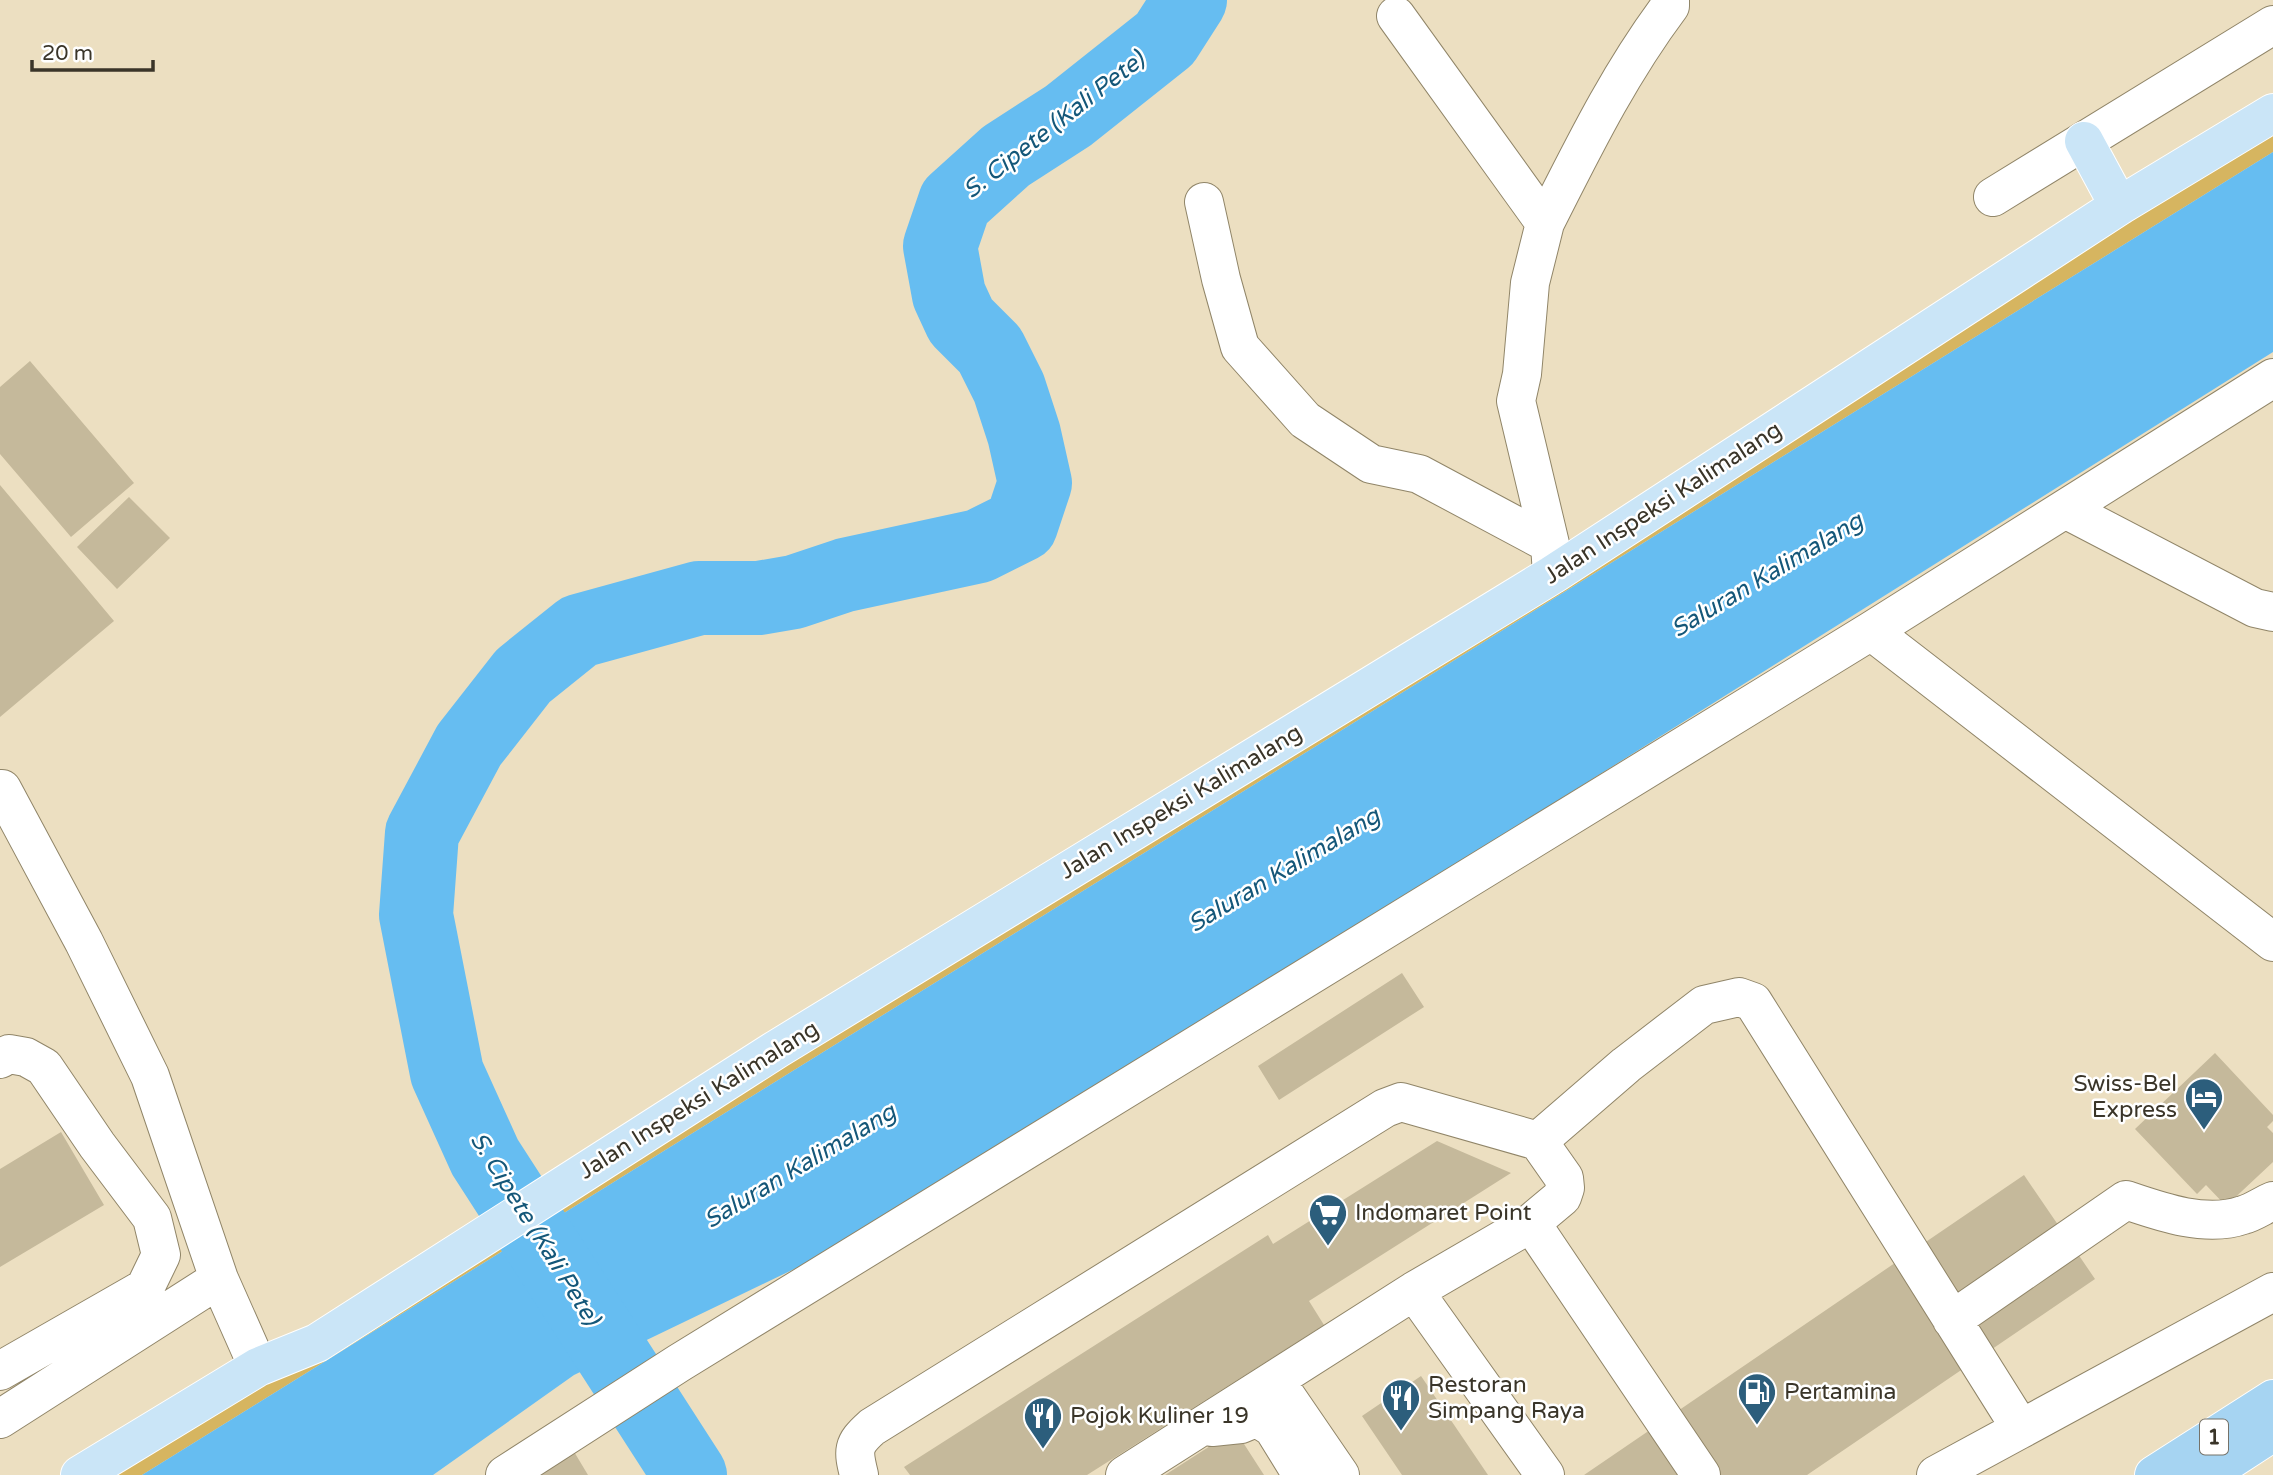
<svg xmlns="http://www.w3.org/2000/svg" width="2273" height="1475" font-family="'Varela Round',sans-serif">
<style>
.green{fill:#d6b560}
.water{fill:#66bdf1}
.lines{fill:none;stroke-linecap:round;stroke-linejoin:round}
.river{stroke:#66bdf1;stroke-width:74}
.building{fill:#c5b99b}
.minor-casing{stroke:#908568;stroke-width:40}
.major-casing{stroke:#fff;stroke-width:40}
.highway-casing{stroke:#fff;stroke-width:40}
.minor{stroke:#fff;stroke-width:38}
.major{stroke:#cae5f7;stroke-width:38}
.highway{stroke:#a6d4f2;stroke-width:38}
.labels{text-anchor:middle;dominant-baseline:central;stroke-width:5;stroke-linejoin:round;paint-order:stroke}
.shield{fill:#fff;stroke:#757269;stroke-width:2}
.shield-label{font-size:21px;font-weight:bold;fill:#3a3529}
.street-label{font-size:23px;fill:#3a3529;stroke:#fff}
.poi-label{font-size:23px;fill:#3a3529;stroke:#fff;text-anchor:start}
.water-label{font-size:24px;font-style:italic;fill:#145779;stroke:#fff}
</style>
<rect width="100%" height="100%" fill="#ecdfc1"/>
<path class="green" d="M2273,114V152L142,1475H80Z"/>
<path class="water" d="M2273,152V352L867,1234L574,1375L433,1475H142Z"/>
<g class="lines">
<path class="river" d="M690,1475L485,1157L447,1073L416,915L422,833L469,745L523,676L579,631L699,598H759L794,592L845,575L979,546L1021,525L1035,483L1024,434L1009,388L990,350L961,321L949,295L940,246L955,202L1006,156L1068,116L1165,39L1190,0"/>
</g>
<path class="building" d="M30,361L134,483L71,537L0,454V387Z
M0,485L114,621L0,717Z
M129,497L170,538L117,589L77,547Z
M1402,973L1424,1007L1279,1100L1258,1066Z
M2215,1053L2273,1115V1121L2267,1127L2273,1133V1162L2226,1206L2206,1185L2197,1194L2135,1129Z
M61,1132L104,1205L0,1267V1169Z
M1437,1141L1511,1173L1309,1301L1324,1325L1087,1475H910L904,1467L1268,1235L1273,1244Z
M2024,1175L2095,1279L1807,1475H1584Z
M1421,1376L1488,1475H1402L1362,1416Z
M1235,1430L1264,1475H1165Z
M570,1445L588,1475H523Z"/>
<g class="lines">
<g class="minor-casing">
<path id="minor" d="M1396,16L1545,223L1530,283L1522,374L1516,401L1550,544L1552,575
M1993,197L2273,25
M1204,202L1221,279L1240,347L1305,420L1371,464L1419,474L1550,544
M1545,223C1583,148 1619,74 1670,6V0
M2065,509L2255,608L2273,612
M1871,631L2273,942
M2,789L84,942L150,1076L219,1279L258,1367
M0,1059L9,1054L26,1057L44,1067L97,1145L152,1218L161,1255L145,1288L0,1371
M1538,1141L1626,1065L1704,1005L1739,997L1753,1002L2021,1429
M1531,1223L1701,1475
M1414,1291L1545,1475
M1952,1320L2126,1200C2161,1212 2206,1228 2243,1215C2254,1212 2263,1205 2273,1201
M1275,1380L1340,1475
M0,1419L219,1279
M1212,1427L1241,1424L1253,1419L1262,1421L1273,1428L1302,1475
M505,1475L679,1363L1871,631L2273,378
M859,1475C853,1450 852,1445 872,1427L1385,1108L1401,1102L1538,1141L1564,1178L1565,1188L1562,1197L1531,1223L1414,1291L1125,1475
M1936,1475L2273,1292"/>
</g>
<g class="major-casing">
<path id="major" d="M2084,141L2119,206
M80,1475L258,1367L317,1343L777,1049L1552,575L2119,206L2273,113"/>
</g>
<g class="highway-casing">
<path id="highway" d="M2154,1475L2273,1399
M2207,1475L2273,1432"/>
</g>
<use href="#minor" class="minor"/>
<use href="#major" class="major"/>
<use href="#highway" class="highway"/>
</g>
<defs>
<g id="hotel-pin" transform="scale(2.0125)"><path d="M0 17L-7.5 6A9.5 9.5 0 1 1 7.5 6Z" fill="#2c5e7c" stroke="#fff"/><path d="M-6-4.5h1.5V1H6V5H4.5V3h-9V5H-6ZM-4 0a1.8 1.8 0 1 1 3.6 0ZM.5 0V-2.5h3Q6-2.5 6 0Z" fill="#fff"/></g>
<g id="supermarket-pin" transform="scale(2.0125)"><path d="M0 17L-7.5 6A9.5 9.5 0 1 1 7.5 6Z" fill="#2c5e7c" stroke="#fff"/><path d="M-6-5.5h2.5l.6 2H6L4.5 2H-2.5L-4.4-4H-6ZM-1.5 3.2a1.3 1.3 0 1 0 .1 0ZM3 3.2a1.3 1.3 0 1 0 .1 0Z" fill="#fff"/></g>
<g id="fuel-pin" transform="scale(2.0125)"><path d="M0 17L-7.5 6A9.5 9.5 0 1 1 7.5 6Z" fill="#2c5e7c" stroke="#fff"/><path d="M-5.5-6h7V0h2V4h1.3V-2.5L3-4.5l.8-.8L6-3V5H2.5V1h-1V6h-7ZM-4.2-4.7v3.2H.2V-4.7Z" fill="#fff"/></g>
<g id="restaurant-pin" transform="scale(2.0125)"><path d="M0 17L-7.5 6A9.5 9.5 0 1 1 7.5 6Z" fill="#2c5e7c" stroke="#fff"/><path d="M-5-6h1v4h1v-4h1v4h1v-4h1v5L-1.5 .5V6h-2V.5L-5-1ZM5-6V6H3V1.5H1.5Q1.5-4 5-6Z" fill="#fff"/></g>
</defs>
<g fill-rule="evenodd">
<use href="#hotel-pin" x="2204" y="1097"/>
<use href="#supermarket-pin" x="1328" y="1213"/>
<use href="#fuel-pin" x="1757" y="1392"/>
<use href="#restaurant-pin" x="1401" y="1398"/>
<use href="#restaurant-pin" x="1043" y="1416"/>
</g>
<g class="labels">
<rect class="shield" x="2200" y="1419.5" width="28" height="35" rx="5"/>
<g class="shield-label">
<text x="2214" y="1437">1</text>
</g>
<g class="street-label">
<text transform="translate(1663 503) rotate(-33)">Jalan Inspeksi Kalimalang</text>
<text transform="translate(1181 802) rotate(-31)">Jalan Inspeksi Kalimalang</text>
<text transform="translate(699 1100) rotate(-32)">Jalan Inspeksi Kalimalang</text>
</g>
<g class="poi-label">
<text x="2177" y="1084" text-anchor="end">Swiss-Bel<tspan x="2177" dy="26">Express</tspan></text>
<text x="1355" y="1213">Indomaret Point</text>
<text x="1428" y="1385">Restoran<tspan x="1428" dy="26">Simpang Raya</tspan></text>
<text x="1784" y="1392">Pertamina</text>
<text x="1070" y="1416">Pojok Kuliner 19</text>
</g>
<g class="water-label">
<text transform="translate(1054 125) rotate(-38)">S. Cipete (Kali Pete)</text>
<text transform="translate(1767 575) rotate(-31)">Saluran Kalimalang</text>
<text transform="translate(1284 870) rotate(-31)">Saluran Kalimalang</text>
<text transform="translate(800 1166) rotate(-31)">Saluran Kalimalang</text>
<text transform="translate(535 1229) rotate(58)">S. Cipete (Kali Pete)</text>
</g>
</g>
<path d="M32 60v10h121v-10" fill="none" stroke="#3a3529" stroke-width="3.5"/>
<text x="42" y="60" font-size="21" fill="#3a3529" stroke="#ffffff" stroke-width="5" paint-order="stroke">20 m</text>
</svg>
